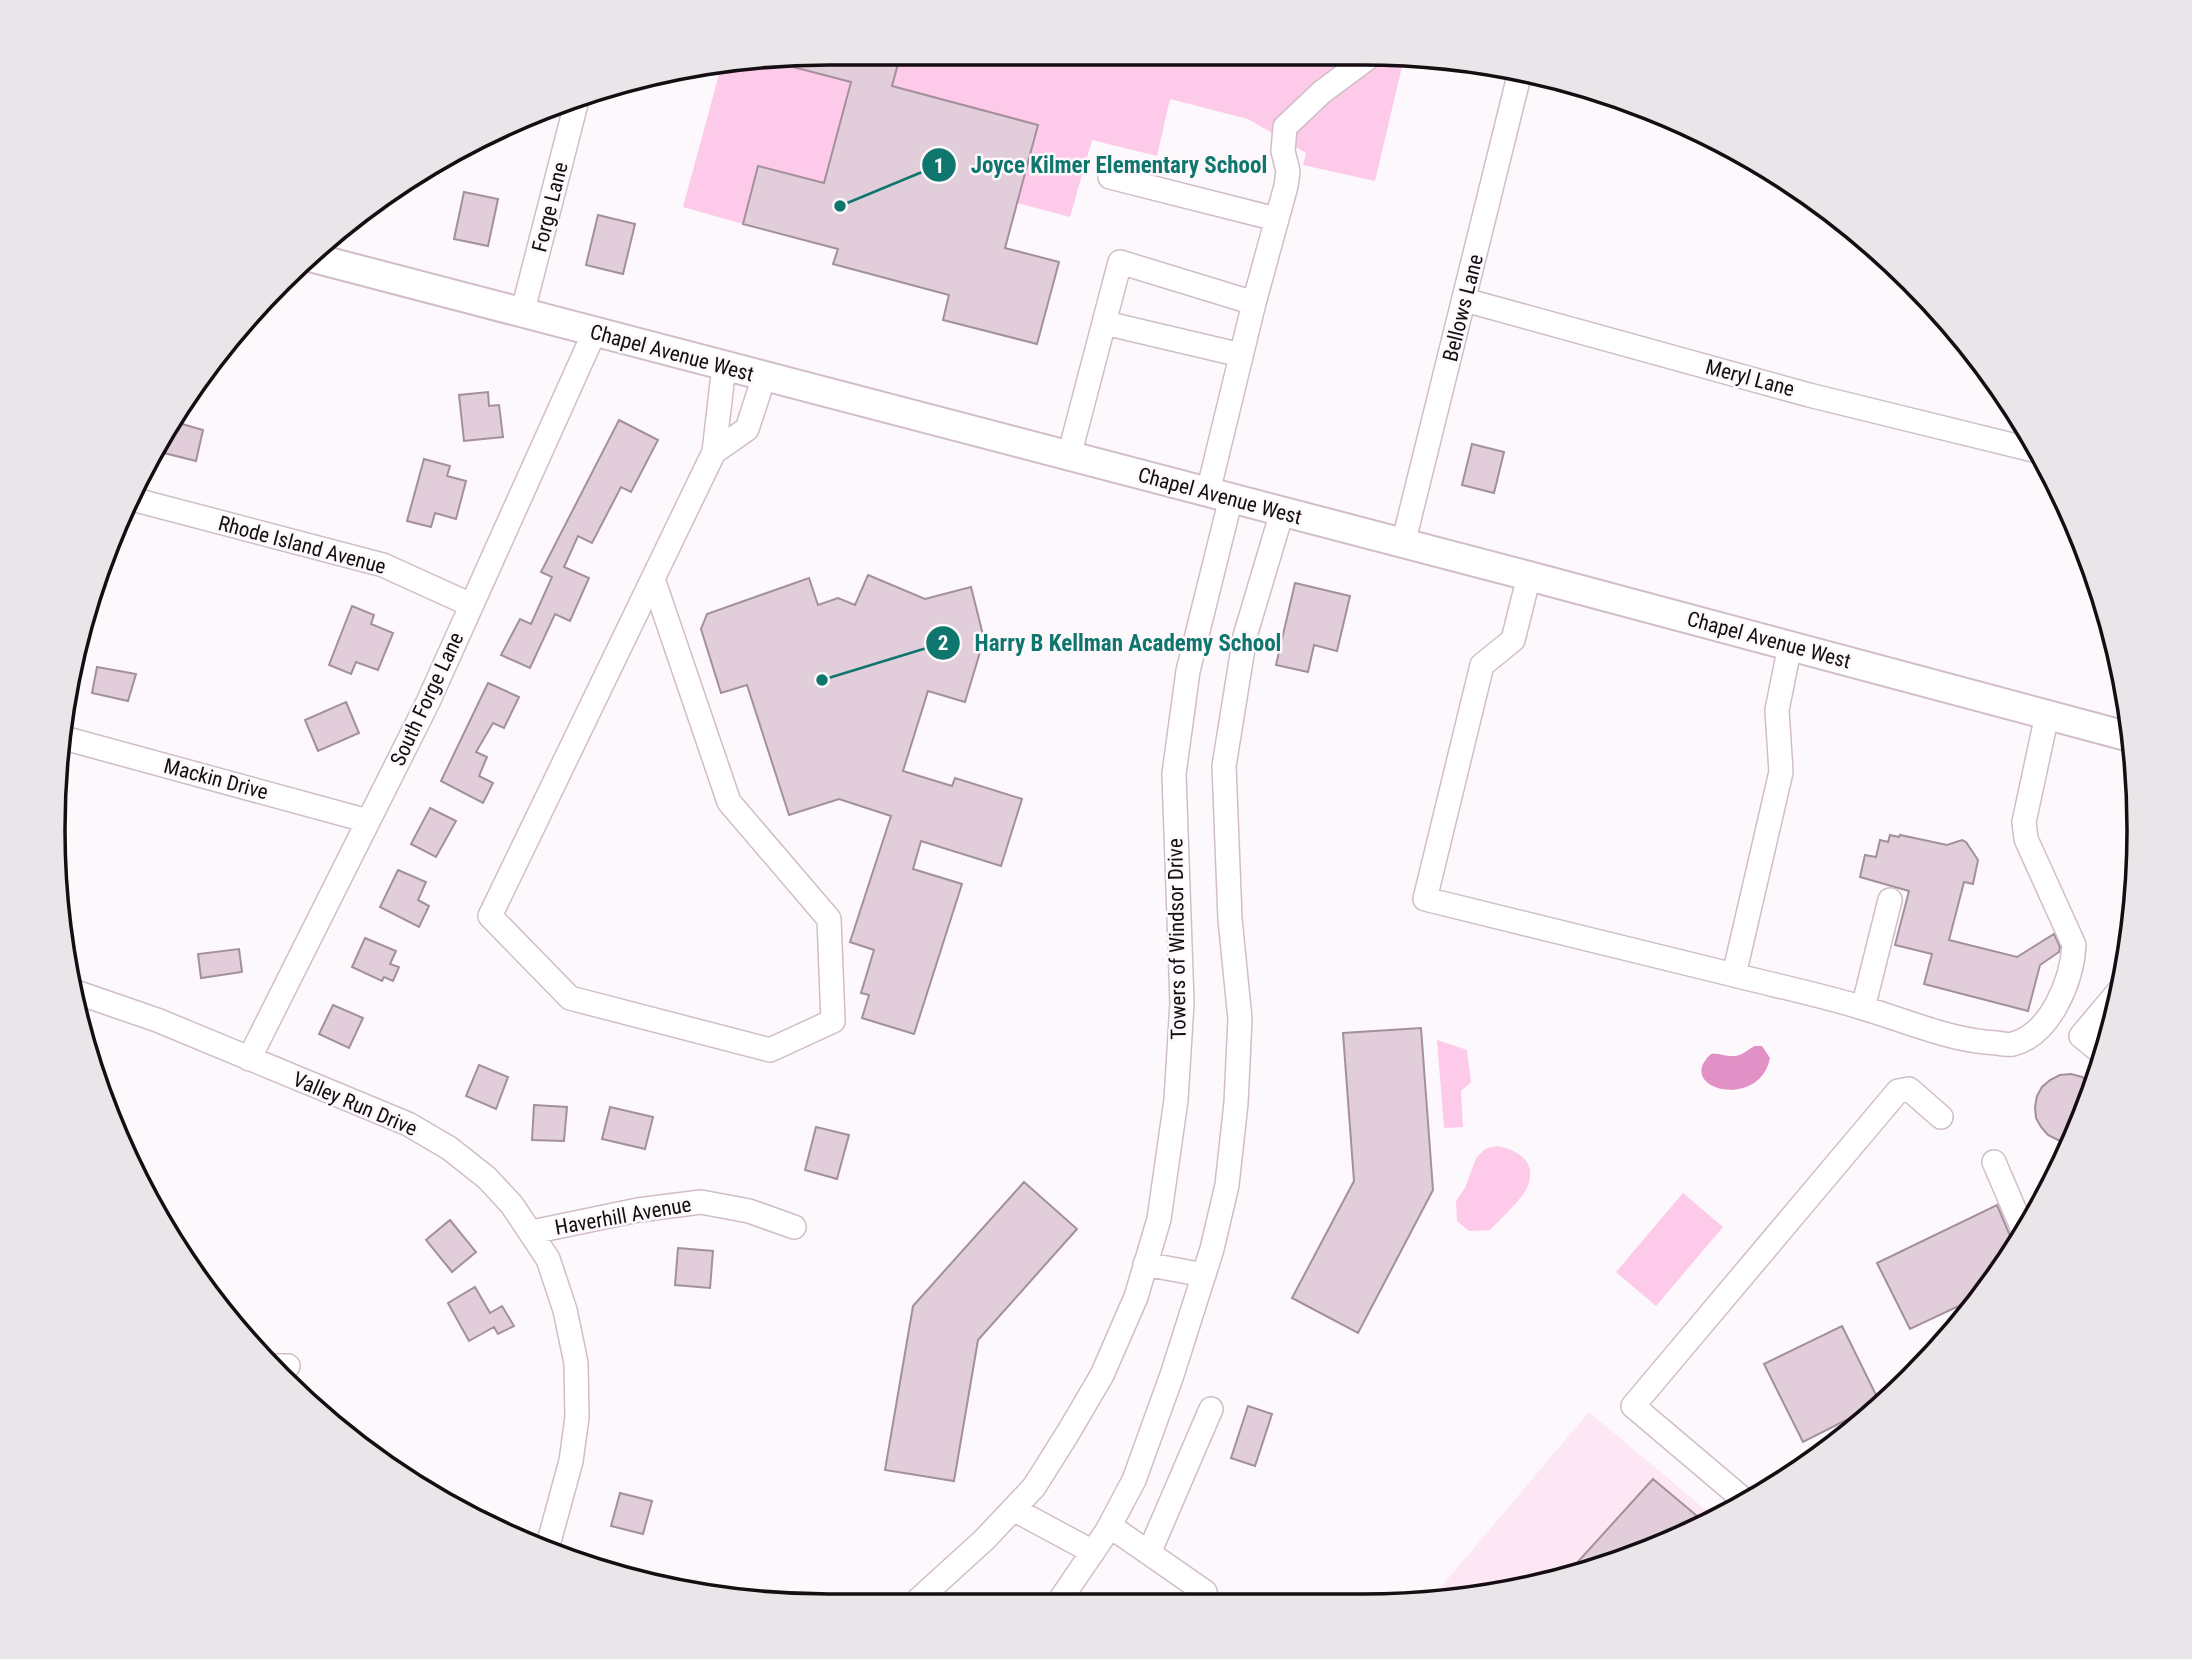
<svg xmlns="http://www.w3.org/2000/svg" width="2192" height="1659" font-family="'Roboto Condensed',sans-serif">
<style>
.built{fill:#fee7f4}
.green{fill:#fecaea}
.water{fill:#e191c5}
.building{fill:#e2ceda;stroke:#a3909b;stroke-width:2}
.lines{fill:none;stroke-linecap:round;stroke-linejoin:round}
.minor-casing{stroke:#d1bdc9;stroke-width:26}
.major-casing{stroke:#d1bdc9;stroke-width:32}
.minor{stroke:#fff;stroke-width:23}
.major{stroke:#fff;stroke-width:28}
.labels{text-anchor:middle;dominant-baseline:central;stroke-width:5;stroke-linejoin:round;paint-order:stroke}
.street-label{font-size:21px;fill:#140d11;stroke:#fcf8fb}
.rim{fill:none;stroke:#140d11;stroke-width:3.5}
.leader{fill:none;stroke:#0f766e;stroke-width:2.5}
.callout-dot{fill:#0f766e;stroke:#fcf8fb;stroke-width:2.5}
.mark-label{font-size:21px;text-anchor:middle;font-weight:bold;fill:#fff}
.callout-label{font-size:23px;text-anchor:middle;font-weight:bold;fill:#0f766e;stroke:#fcf8fb;stroke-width:5;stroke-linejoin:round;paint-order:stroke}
</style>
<rect width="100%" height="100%" fill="#fcf8fb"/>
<path class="built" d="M1589,1412L1713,1516L1613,1565L1464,1600H1430Z"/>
<path class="green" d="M901,53L1405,54L1375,181L1303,165L1306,153L1248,119L1170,99L1157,156L1092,140L1070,217L1017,203L1038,125L892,86Z
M792,57L790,66L851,82L824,183L759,166L743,224L683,207L721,67Z
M1437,1040L1467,1050L1471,1082L1461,1091L1463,1127L1444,1128Z
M1497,1146C1519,1150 1538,1162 1527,1188C1523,1198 1499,1221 1490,1230L1469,1231L1457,1221L1456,1201L1465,1188L1476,1158L1485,1149Z
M1683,1193L1723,1227L1656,1306L1616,1272Z"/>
<path class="water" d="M1755,1046H1762L1770,1058C1759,1112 1673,1088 1711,1054C1720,1053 1726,1057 1734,1056C1742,1056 1748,1049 1755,1046Z"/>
<path class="building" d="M830,52L901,53L892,86L1038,125L1005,248L1059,262L1037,344L943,320L949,295L833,264L838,249L743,224L758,166L824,183L851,82L770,61Z
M464,192L498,199L488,246L454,239Z
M598,215L635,224L623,274L586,265Z
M488,392L489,406L499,405L503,437L464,441L459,395Z
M619,420L658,440L631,492L621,487L592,543L578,536L564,567L589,578L570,621L555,614L530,668L501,655L520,619L531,624L552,577L541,572Z
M175,422L203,430L196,461L156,451Z
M1472,444L1504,452L1494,493L1462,485Z
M424,459L450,466L447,476L466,481L456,519L435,513L431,527L407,521Z
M868,575L925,599L971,587L984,639L965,702L928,691L903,771L952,786L955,778L1022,799L1001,866L921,841L913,869L962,884L914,1034L862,1018L869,995L861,993L874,950L850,942L891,816L839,799L789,815L747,685L721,693L701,629L707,614L809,578L818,605L838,598L855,605Z
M1295,583L1350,596L1337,651L1314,645L1308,672L1276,665Z
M352,606L374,615L371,624L393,633L378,670L356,662L351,674L329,665Z
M97,667L136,674L128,701L92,693Z
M488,683L519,697L504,728L493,723L476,752L487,757L479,776L493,783L483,803L441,781Z
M346,702L359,733L318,751L305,720Z
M430,808L456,821L436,857L411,844Z
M1890,835L1899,837L1900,835L1947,845L1962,840L1966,842L1978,860L1973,884L1964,882L1949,940L2017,957L2054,934L2060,947L2059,952L2040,965L2028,1011L1924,984L1932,954L1895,945L1909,891L1860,877L1865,855L1876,857L1880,840L1888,842Z
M398,870L426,882L418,900L429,906L419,927L380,907Z
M365,938L396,951L390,964L399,967L393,981L384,977L382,981L352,967Z
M239,949L242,972L201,978L198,954Z
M333,1005L363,1018L349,1048L319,1034Z
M1421,1028L1433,1190L1358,1333L1292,1298L1354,1181L1343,1033Z
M479,1065L508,1077L496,1109L466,1096Z
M2071,1074L2082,1077L2093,1085L2081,1126L2072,1142L2058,1140L2048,1135L2041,1127L2036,1118L2035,1107L2037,1096L2042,1087L2050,1080L2060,1075Z
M534,1105L567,1107L564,1141L532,1140Z
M610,1107L653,1117L645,1149L602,1139Z
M816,1127L849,1135L837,1179L805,1170Z
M1024,1182L1077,1229L978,1340L954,1481L885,1470L913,1306Z
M1997,1205L2011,1238L2018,1244L2009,1261L1980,1296L1910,1329L1877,1263Z
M450,1220L476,1252L452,1272L426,1240Z
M678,1248L713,1251L710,1288L675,1285Z
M475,1287L490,1313L502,1306L514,1326L498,1334L494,1327L469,1341L448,1303Z
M1842,1326L1880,1403L1803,1442L1764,1364Z
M1248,1406L1272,1414L1255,1466L1231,1458Z
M1653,1479L1703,1521L1613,1565L1565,1576Z
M620,1493L652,1501L643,1534L611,1526Z"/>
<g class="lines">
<g class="minor-casing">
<path id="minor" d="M1110,177L1276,219
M1465,300L1809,395L2037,451
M1254,303L1286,186L1288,171L1283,151L1285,127L1322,92L1373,54
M522,314L577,100
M1105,323L1241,355
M714,452L747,429L764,377
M1069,456L1120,262L1254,303L1208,492
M128,498L383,565L471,605
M1403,544L1520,72
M1529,576L1513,640L1482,665L1425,899L1734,975L1781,772L1777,710L1790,645
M653,579L729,802L829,919L833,1021L770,1050L570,998L490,916L714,452L724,366
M64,738L368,821
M1734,975C1777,986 1821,995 1863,1008C1907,1021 1951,1041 1997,1043C2002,1044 2008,1045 2013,1044C2051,1034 2072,980 2074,945L2026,839L2024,822L2047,715
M76,992L157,1020L408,1124L449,1148L487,1178L512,1205L548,1259L565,1310L576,1363L577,1417L571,1461L550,1538L544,1549
M1863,1008L1890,900
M2103,1054L2081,1036L2123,986
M249,1059L428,702L594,333
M1994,1162L2024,1232
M532,1232L638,1210L701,1202L749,1211L794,1227
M1145,1264L1204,1275
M275,1366H288
M1744,1500L1633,1406L1898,1091L1909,1089L1941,1117
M1013,1509L1093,1552
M1110,1526L1205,1592
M1149,1553L1211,1409
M918,1600L984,1540L1034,1487L1068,1433L1102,1375L1136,1297L1159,1219L1176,1100L1182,1003L1174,774L1188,671L1231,498
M1060,1600L1107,1531L1134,1480L1172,1375L1212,1249L1227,1185L1236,1103L1240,1019L1230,919L1224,766L1245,636L1282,512"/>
</g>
<g class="major-casing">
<path id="major" d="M310,257L1529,576L2130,737"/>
</g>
<use href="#minor" class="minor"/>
<use href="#major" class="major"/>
</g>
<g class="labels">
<g class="street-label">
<text transform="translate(550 207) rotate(-76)">Forge Lane</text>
<text transform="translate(1463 308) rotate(-76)">Bellows Lane</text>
<text transform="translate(672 353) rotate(15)">Chapel Avenue West</text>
<text transform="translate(1750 378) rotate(15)">Meryl Lane</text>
<text transform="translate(1220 496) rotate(15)">Chapel Avenue West</text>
<text transform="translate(302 545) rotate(15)">Rhode Island Avenue</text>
<text transform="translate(1769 640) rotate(15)">Chapel Avenue West</text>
<text transform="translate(427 699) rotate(-65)">South Forge Lane</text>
<text transform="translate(216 779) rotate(15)">Mackin Drive</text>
<text transform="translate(1177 939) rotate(-91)">Towers of Windsor Drive</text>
<text transform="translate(355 1104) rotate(23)">Valley Run Drive</text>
<text transform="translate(623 1216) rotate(-10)">Haverhill Avenue</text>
</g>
</g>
<path d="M0 0H2192V1659H0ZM829 65H1363A764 764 0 0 1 2127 829V830A764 764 0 0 1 1363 1594H829A764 764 0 0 1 65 830V829A764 764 0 0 1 829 65Z" fill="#e9e5e8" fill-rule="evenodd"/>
<path class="rim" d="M829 65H1363A764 764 0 0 1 2127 829V830A764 764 0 0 1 1363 1594H829A764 764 0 0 1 65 830V829A764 764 0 0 1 829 65Z"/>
<path class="leader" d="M840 206L939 165M822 680L943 643"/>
<g class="callout-dot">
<circle cx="840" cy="206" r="7"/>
<circle cx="822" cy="680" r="7"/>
<circle cx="939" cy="165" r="18"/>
<circle cx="943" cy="643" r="18"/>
</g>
<g class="mark-label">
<text x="939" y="173">1</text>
<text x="943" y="650">2</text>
</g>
<g class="callout-label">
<text x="1119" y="173">Joyce Kilmer Elementary School</text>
<text x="1128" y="651">Harry B Kellman Academy School</text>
</g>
</svg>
